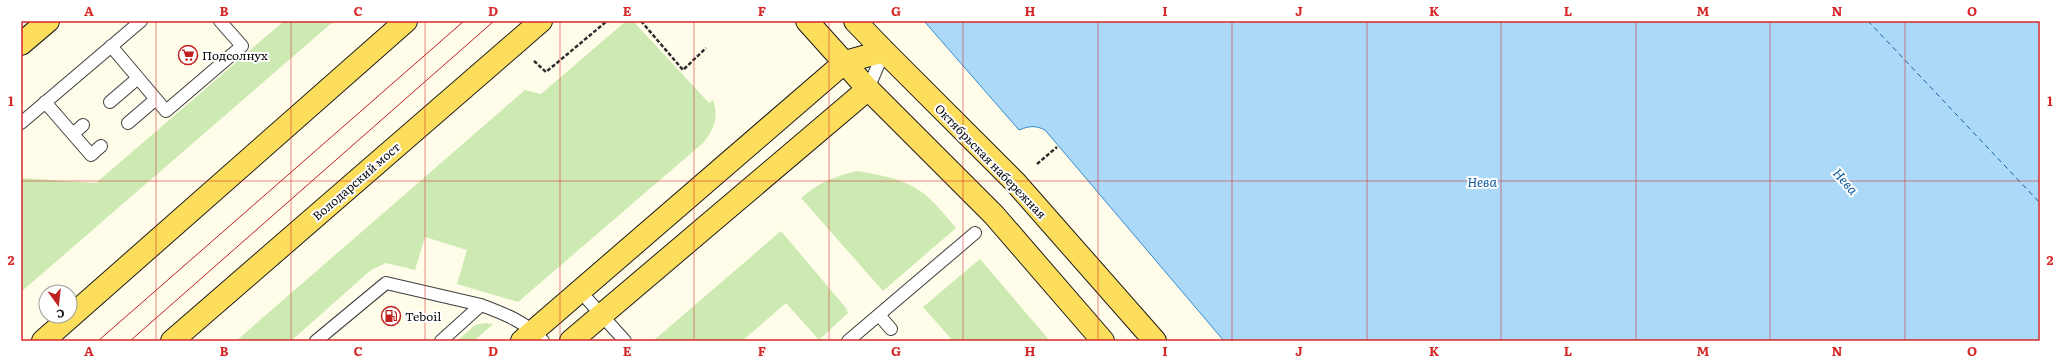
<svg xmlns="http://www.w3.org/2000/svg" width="2061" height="362" font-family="Literata,serif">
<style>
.green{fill:#cdeab3}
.water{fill:#add9f8;stroke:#328bd1}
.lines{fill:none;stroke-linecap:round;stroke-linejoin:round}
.ferry{stroke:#125ca0;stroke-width:1;stroke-dasharray:5 4;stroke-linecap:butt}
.lane-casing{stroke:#3e3e3e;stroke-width:14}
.primary-casing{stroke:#1c1c1c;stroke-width:24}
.path{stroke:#2d2d2d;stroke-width:2.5;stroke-dasharray:4 2;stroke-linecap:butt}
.lane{stroke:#fff;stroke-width:12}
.primary{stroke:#fddd5c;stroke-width:22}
.tram{stroke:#bf2020;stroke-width:1}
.grid{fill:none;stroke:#d62828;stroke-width:1;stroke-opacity:0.55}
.labels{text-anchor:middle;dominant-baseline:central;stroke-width:4;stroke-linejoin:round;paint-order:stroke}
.poi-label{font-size:12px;fill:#0b0b0b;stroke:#fff;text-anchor:start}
.street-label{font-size:12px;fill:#0b0b0b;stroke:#fff}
.water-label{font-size:13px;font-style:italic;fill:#125ca0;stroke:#fff}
.neatline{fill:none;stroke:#d62828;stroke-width:1.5}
.grid-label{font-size:13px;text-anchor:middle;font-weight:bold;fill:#d62828}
</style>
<rect width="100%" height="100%" fill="#fffcea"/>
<path class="green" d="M284,21H334L21,292V178L96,183Z
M626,21H633L709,103L713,100C719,117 714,130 703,143L518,302L457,284L467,250L425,237L415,270L386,263L371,270L291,341H236L525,90L541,94Z
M857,171C882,175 910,180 929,198C939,207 947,218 956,228L883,291L801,198C820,182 833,177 857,171Z
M781,231L846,308L848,313L819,340L786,303L742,341H653Z
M980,259L1050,341H953L923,307Z
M485,323L493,324L474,341H457L475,325Z"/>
<path class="water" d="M924,21H2040V341H1224L1045,130C1035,125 1029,126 1019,130Z"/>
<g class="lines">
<path class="ferry" d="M1868,21L2040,203"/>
<g class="lane-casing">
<path id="lane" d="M111,46L166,111L242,46L220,21
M868,89L884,51
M45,102L91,155L101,146
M110,102L138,78
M21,123L141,21
M128,123L156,99
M73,134L83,125
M580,291L625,341
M879,315L891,329
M316,341L386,283L481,305
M441,341L481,305C505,314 526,322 543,341
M848,341L975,233"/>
</g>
<g class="primary-casing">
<path id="primary" d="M807,21L868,89L994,215L1103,341
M855,21L884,51L1015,182L1155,341
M21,44L48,21
M43,341L406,21
M172,341L541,21
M522,341L845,62L884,51
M571,341L868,89"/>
</g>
<path class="path" d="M641,21L683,70L706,48
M534,61L546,72L607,21
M1037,164L1057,147"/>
<use href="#lane" class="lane"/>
<use href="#primary" class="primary"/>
<path class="tram" d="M98,341L464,21
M130,341L494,21"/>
</g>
<path class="grid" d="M156,21V341M291,21V341M425,21V341M560,21V341M694,21V341M829,21V341M963,21V341M1098,21V341M1232,21V341M1367,21V341M1501,21V341M1636,21V341M1770,21V341M1905,21V341M21,181H2040"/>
<defs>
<g id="supermarket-ring" transform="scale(1)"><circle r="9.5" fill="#fff" stroke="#bf2020" stroke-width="1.5"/><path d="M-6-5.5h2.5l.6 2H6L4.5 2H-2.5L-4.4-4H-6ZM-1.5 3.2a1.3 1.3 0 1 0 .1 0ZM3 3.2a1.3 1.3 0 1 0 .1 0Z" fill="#bf2020"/></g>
<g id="fuel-ring" transform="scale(1)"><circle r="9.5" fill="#fff" stroke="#bf2020" stroke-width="1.5"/><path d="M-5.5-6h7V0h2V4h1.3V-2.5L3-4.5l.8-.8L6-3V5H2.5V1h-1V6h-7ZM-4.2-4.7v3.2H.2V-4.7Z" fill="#bf2020"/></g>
</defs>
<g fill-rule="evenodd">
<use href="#supermarket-ring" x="188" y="55"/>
<use href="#fuel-ring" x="391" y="316"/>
</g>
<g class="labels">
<g class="poi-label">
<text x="202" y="55">Подсолнух</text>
<text x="405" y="316">Teboil</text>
</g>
<g class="street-label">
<text transform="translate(991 161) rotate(46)">Октябрьская набережная</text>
<text transform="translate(356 181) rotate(-41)">Володарский мост</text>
</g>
<g class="water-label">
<text x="1482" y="181">Нева</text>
<text transform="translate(1846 181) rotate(49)">Нева</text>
</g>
</g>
<rect width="2061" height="362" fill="none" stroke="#ffffff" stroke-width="44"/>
<g transform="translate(58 304) rotate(165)"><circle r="19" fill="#ffffff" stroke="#9d9d9d"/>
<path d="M0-3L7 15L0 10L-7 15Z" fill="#bf2020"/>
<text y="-6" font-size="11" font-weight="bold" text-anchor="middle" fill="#0b0b0b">С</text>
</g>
<rect x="22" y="22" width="2017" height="318" class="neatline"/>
<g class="grid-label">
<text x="89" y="16">A</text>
<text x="224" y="16">B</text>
<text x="358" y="16">C</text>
<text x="493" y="16">D</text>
<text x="627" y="16">E</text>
<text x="762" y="16">F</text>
<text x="896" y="16">G</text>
<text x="1030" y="16">H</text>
<text x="1165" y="16">I</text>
<text x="1299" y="16">J</text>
<text x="1434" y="16">K</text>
<text x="1568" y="16">L</text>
<text x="1703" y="16">M</text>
<text x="1837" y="16">N</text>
<text x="1972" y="16">O</text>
<text x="11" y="106">1</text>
<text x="2050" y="106">1</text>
<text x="11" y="265">2</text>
<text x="2050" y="265">2</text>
<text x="89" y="356">A</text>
<text x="224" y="356">B</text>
<text x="358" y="356">C</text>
<text x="493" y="356">D</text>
<text x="627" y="356">E</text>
<text x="762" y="356">F</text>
<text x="896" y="356">G</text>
<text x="1030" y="356">H</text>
<text x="1165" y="356">I</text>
<text x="1299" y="356">J</text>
<text x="1434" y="356">K</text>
<text x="1568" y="356">L</text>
<text x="1703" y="356">M</text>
<text x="1837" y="356">N</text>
<text x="1972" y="356">O</text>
</g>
</svg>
